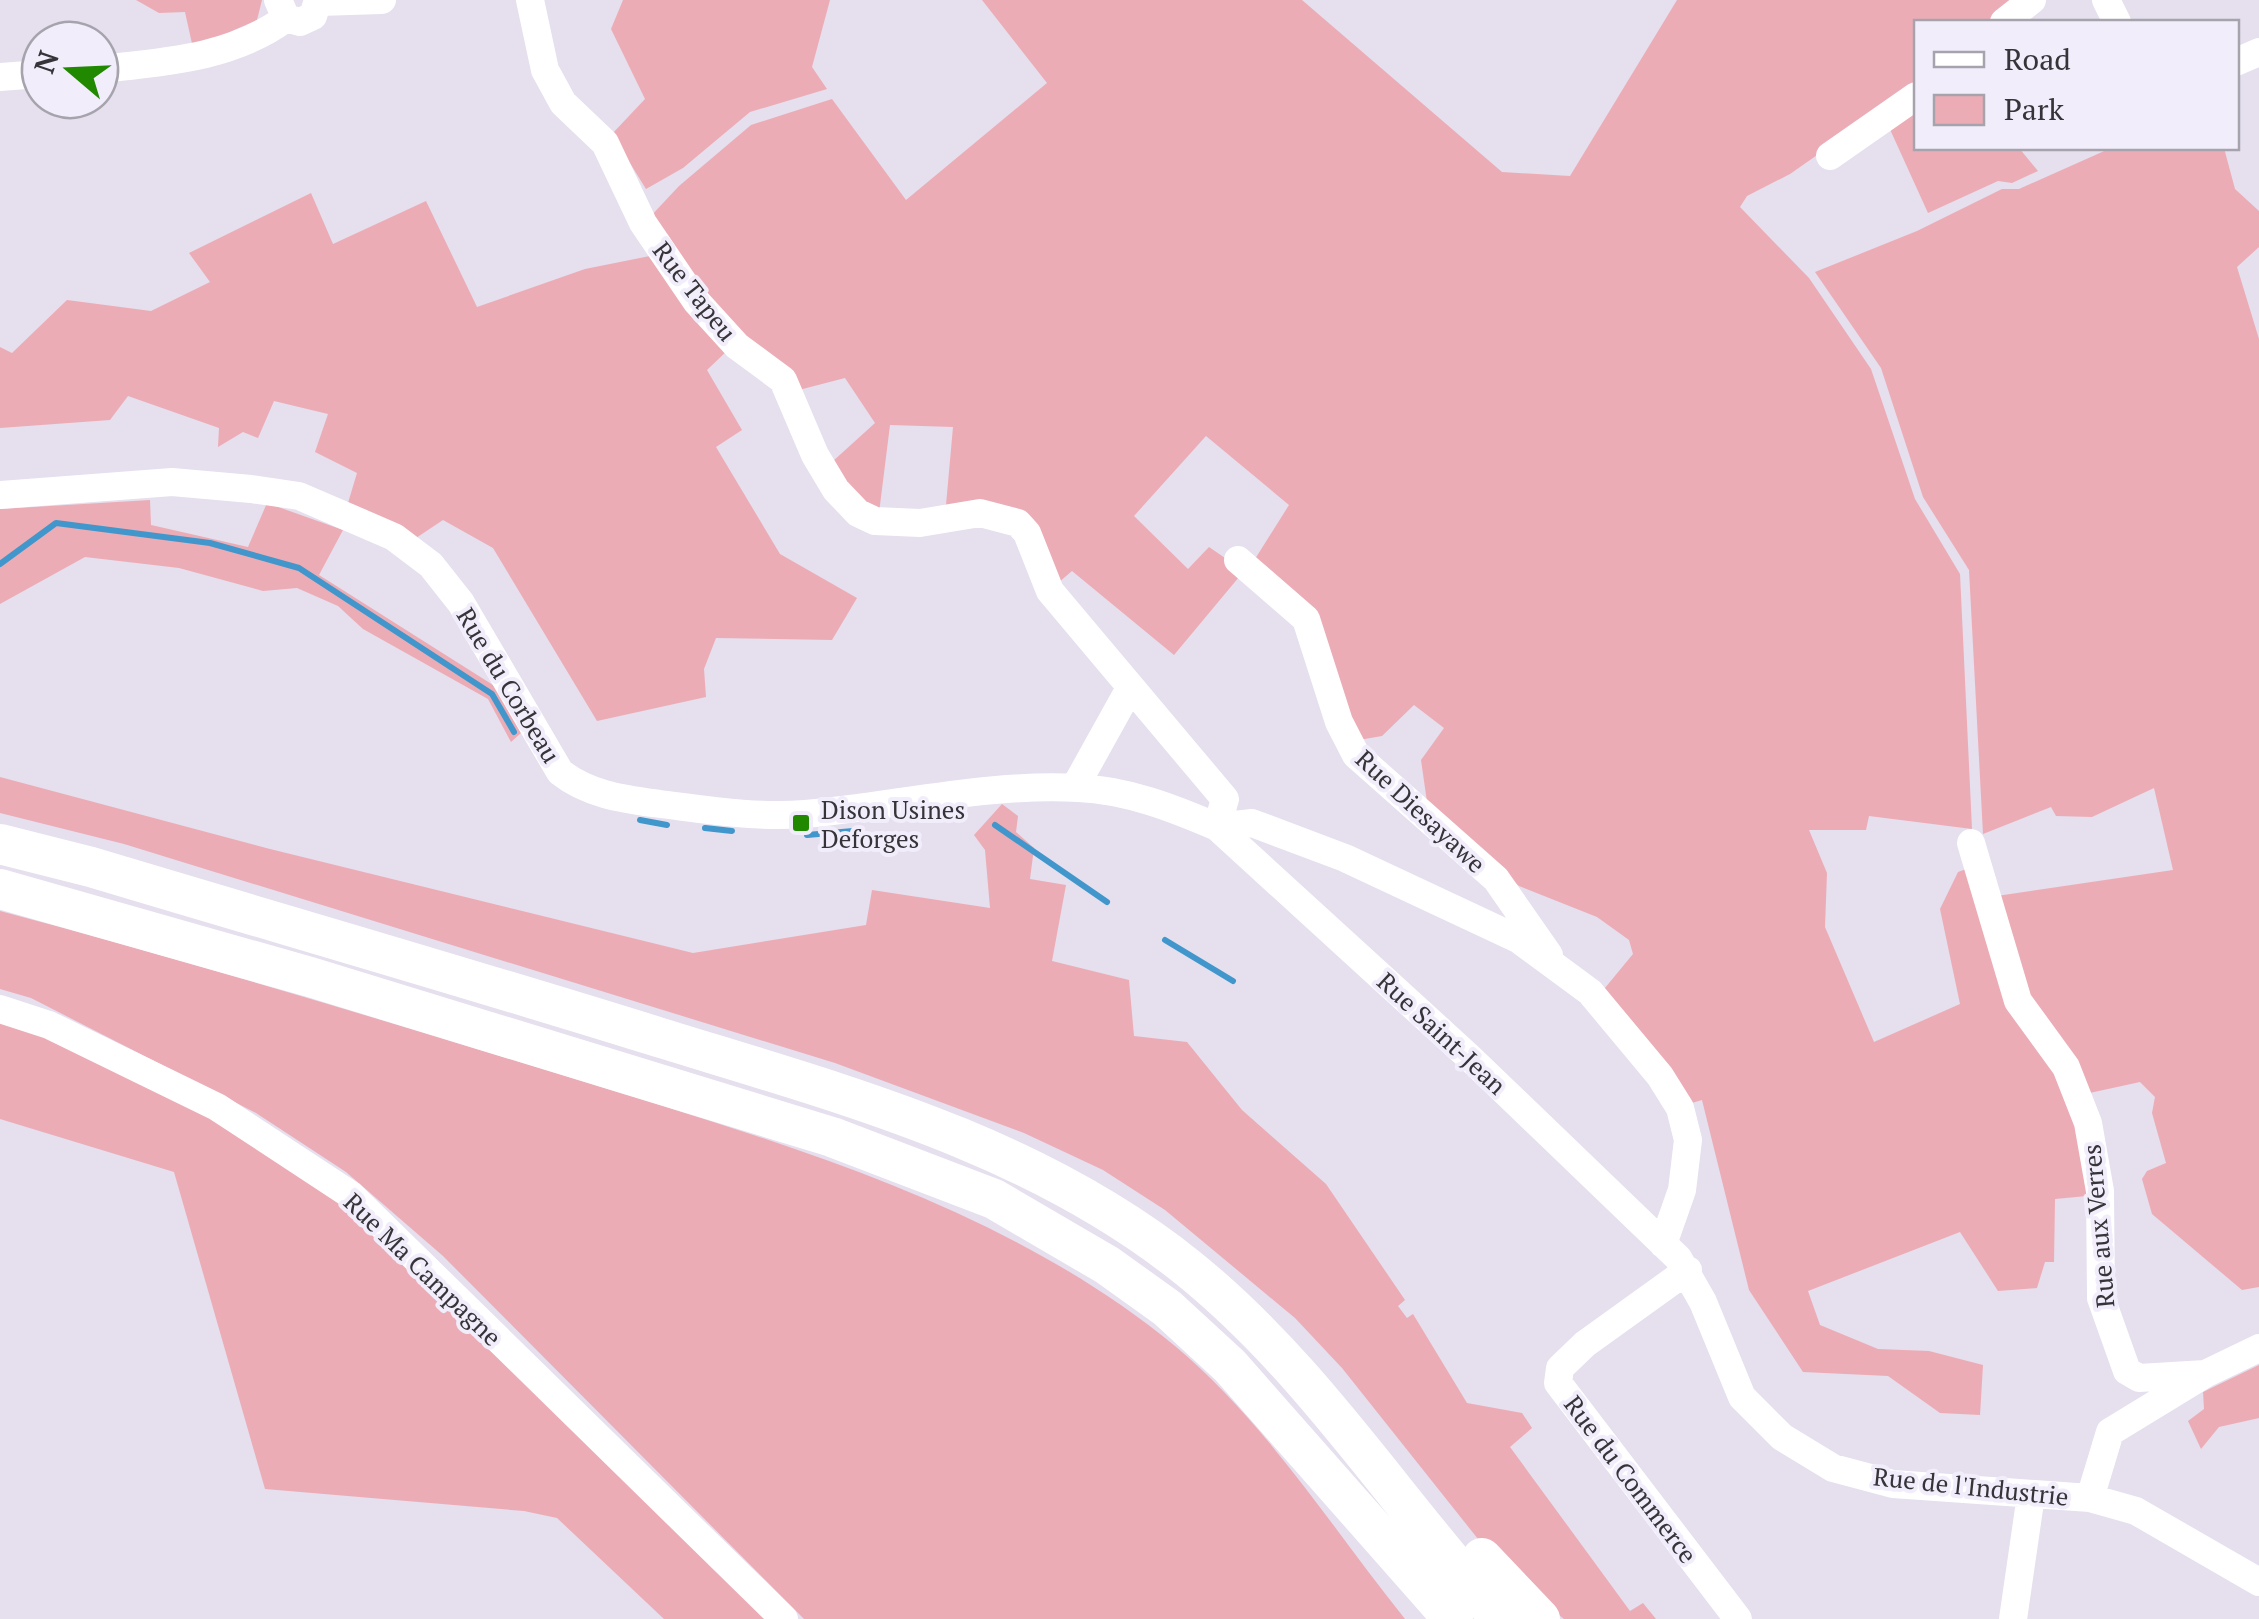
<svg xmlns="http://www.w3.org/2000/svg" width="2259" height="1619" font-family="'PT Serif',serif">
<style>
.green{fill:#ecacb5}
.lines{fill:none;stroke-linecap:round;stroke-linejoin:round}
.stream{stroke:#4197cb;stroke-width:6}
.minor{stroke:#fff;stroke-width:28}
.highway{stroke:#fff;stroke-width:40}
.poi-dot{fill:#208900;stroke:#f2edfb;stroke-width:4}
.labels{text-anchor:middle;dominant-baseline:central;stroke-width:8;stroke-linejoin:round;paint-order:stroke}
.street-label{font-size:25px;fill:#363439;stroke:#f2edfb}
.poi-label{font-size:25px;fill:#363439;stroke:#f2edfb;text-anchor:start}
</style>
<rect width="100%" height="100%" fill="#e5dfee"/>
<path class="green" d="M136,0H262L257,20L193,48L185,12L159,13Z
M623,0H830L812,67L827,89L750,112L683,168L646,189L612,134L645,99L611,29Z
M982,0H1302L1502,172L1570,176L1677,0H2022L1994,22H1916V86L1790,174L1747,196L1740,207L1809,278L1871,369L1915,499L1960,574L1972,829L1869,816L1866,830H1809L1827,873L1825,927L1874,1042L1960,1004L1940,909L1958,872L1969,868L2078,1124L2087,1196L2055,1199L2054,1262H2045L2037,1288L1998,1291L1960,1232L1808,1291L1820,1325L1878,1349L1929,1351L1983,1365L1980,1415L1940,1413L1888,1376L1803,1372L1749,1290L1702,1100L1685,1105L1600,994L1633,954L1629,940L1597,917L1519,886L1428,809L1421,760L1444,728L1414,705L1382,736L1359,740L1318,636L1255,559L1289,505L1206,436L1134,516L1188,569L1209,547L1244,571L1174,655L1072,571L1058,583C1029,504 1030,506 946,505L953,427L890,425L879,513L857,496L832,462L875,423L845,378L795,391L691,278L649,218L679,186L751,125L832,99L906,200L1047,83Z
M1916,103V148H2019L2038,171L2012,183L1998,181L1928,213L1888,125Z
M2111,148H2224L2235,189L2259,211V247L2237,267L2259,339V1287L2242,1290L2152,1214L2142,1179L2147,1171L2166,1163L2152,1113L2155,1097L2140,1082L2085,1094L2024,992L1990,897L2173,870L2154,788L2092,817L2056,816L2051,807L1983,834L1969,570L1923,497L1881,368L1815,272L1917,231L2002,189H2019Z
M311,193L333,244L426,201L477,307L585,269L655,255L729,349L707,370L742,430L716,447L780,554L857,598L832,640L716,638L704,669L706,697L597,721L493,548L443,520L416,538L348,503L357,473L315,452L328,414L274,401L258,438L243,432L218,447L219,428L128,396L110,420L0,428V347L12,353L67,300L151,311L210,282L189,253Z
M150,500L151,525L248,547L267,503L343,530L319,575L501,690L521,733L511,742L488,699L363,629L338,606L297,588L263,591L179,568L85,557L0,604V509Z
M0,777L270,849L693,953L866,925L872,890L990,908L985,850L974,835L1002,804L1018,816L1016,832L1034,848L1030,879L1066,885L1052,961L1129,980L1134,1036L1187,1042L1242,1110L1326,1184L1405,1300L1398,1306L1407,1318L1413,1314L1467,1403L1522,1413L1532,1428L1510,1447L1630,1611L1643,1603L1656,1619H1564L1533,1594L1478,1539L1342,1368L1295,1318L1165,1210L1103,1170L1024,1133L835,1063L124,844L0,813Z
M0,911C189,961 375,1018 562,1075C774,1141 1000,1202 1175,1346C1265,1421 1332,1528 1405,1619H804L443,1256L346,1172L256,1113L31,998L0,989Z
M0,1013L227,1118L357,1212L769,1619H664L557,1518L524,1511L265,1489L174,1172L0,1119Z
M2259,1365V1418L2219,1427L2201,1449L2188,1421L2204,1409L2203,1392Z"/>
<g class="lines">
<path class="stream" d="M0,564L56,523L210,543L299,568L492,694L514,732
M640,820L667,825
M995,825L1107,902
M705,828L732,831
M807,835L853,831
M1165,940L1233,981"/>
<path class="minor" d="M278,0L286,18L300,22L313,16L318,0
M530,0L545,70L563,103L605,143L643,223L696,301L737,346L783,380L815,455L836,490L858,513L875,521L920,523L980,513L1018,523L1027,533L1050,591L1225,799L1217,827
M2106,0L2117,22
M319,2L382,0
M2004,22L2032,0
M2236,62L2259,52
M100,69C164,62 233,58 286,18
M0,77L40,74
M1830,156L1916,96
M0,495L172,482L251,489L299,496L394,537L431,565L461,603L560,772C589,795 624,799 660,804C708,810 756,818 805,814C895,806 987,783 1078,788C1127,790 1173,808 1217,827L1470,1058L1678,1258L1703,1302L1742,1397L1782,1437L1833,1468L1893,1484L2090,1498L2136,1511L2259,1582
M1238,560L1306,619L1339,722L1356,755L1496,879L1549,955
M1075,787L1130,688
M1217,827L1252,823L1345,858L1518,939L1590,992L1660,1076L1680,1108L1688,1140L1682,1190L1663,1244
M1971,843L2018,1001L2066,1067L2088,1123L2100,1191L2101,1298L2127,1371L2139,1378L2205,1374
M0,1009L49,1025L217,1107L351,1195L784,1619
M1688,1270L1585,1344L1560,1368L1558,1383L1738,1619
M2090,1498L2110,1432L2205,1374L2259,1348
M2013,1619L2031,1495"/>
<path class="highway" d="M0,844L91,867C281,924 472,979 661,1038C846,1095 1035,1145 1188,1268C1312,1368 1395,1502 1501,1619
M0,889L310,977L832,1137L994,1199L1107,1265L1167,1308L1230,1366L1453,1619
M1482,1558L1540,1619"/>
</g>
<rect class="poi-dot" x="791" y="813" width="20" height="20" rx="5"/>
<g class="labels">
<g class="street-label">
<text transform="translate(695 291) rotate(52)">Rue Tapeu</text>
<text transform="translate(509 685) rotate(59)">Rue du Corbeau</text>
<text transform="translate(1421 811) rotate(43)">Rue Diesayawe</text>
<text transform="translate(1442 1033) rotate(43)">Rue Saint-Jean</text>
<text transform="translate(2098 1226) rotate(-95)">Rue aux Verres</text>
<text transform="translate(423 1269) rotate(44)">Rue Ma Campagne</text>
<text transform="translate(1631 1479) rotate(53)">Rue du Commerce</text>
<text transform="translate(1971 1486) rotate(6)">Rue de l'Industrie</text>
</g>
<g class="poi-label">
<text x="821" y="809">Dison Usines<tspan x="821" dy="29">Deforges</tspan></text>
</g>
</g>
<rect x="1914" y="20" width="325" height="130" fill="#f2edfb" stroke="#a7a3ad" stroke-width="2.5"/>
<rect x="1934" y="52" width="50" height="15" fill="#ffffff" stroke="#a7a3ad" stroke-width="2.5"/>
<text x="2004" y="70" font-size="30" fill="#363439">Road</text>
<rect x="1934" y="95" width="50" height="30" fill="#ecacb5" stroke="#a7a3ad" stroke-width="2.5"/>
<text x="2004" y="120" font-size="30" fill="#363439">Park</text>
<g transform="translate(70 70) rotate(289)"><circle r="48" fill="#f2edfb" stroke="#a7a3ad" stroke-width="2.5"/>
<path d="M0-8L18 38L0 25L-18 38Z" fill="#208900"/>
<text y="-15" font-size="28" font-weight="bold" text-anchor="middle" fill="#363439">N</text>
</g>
</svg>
